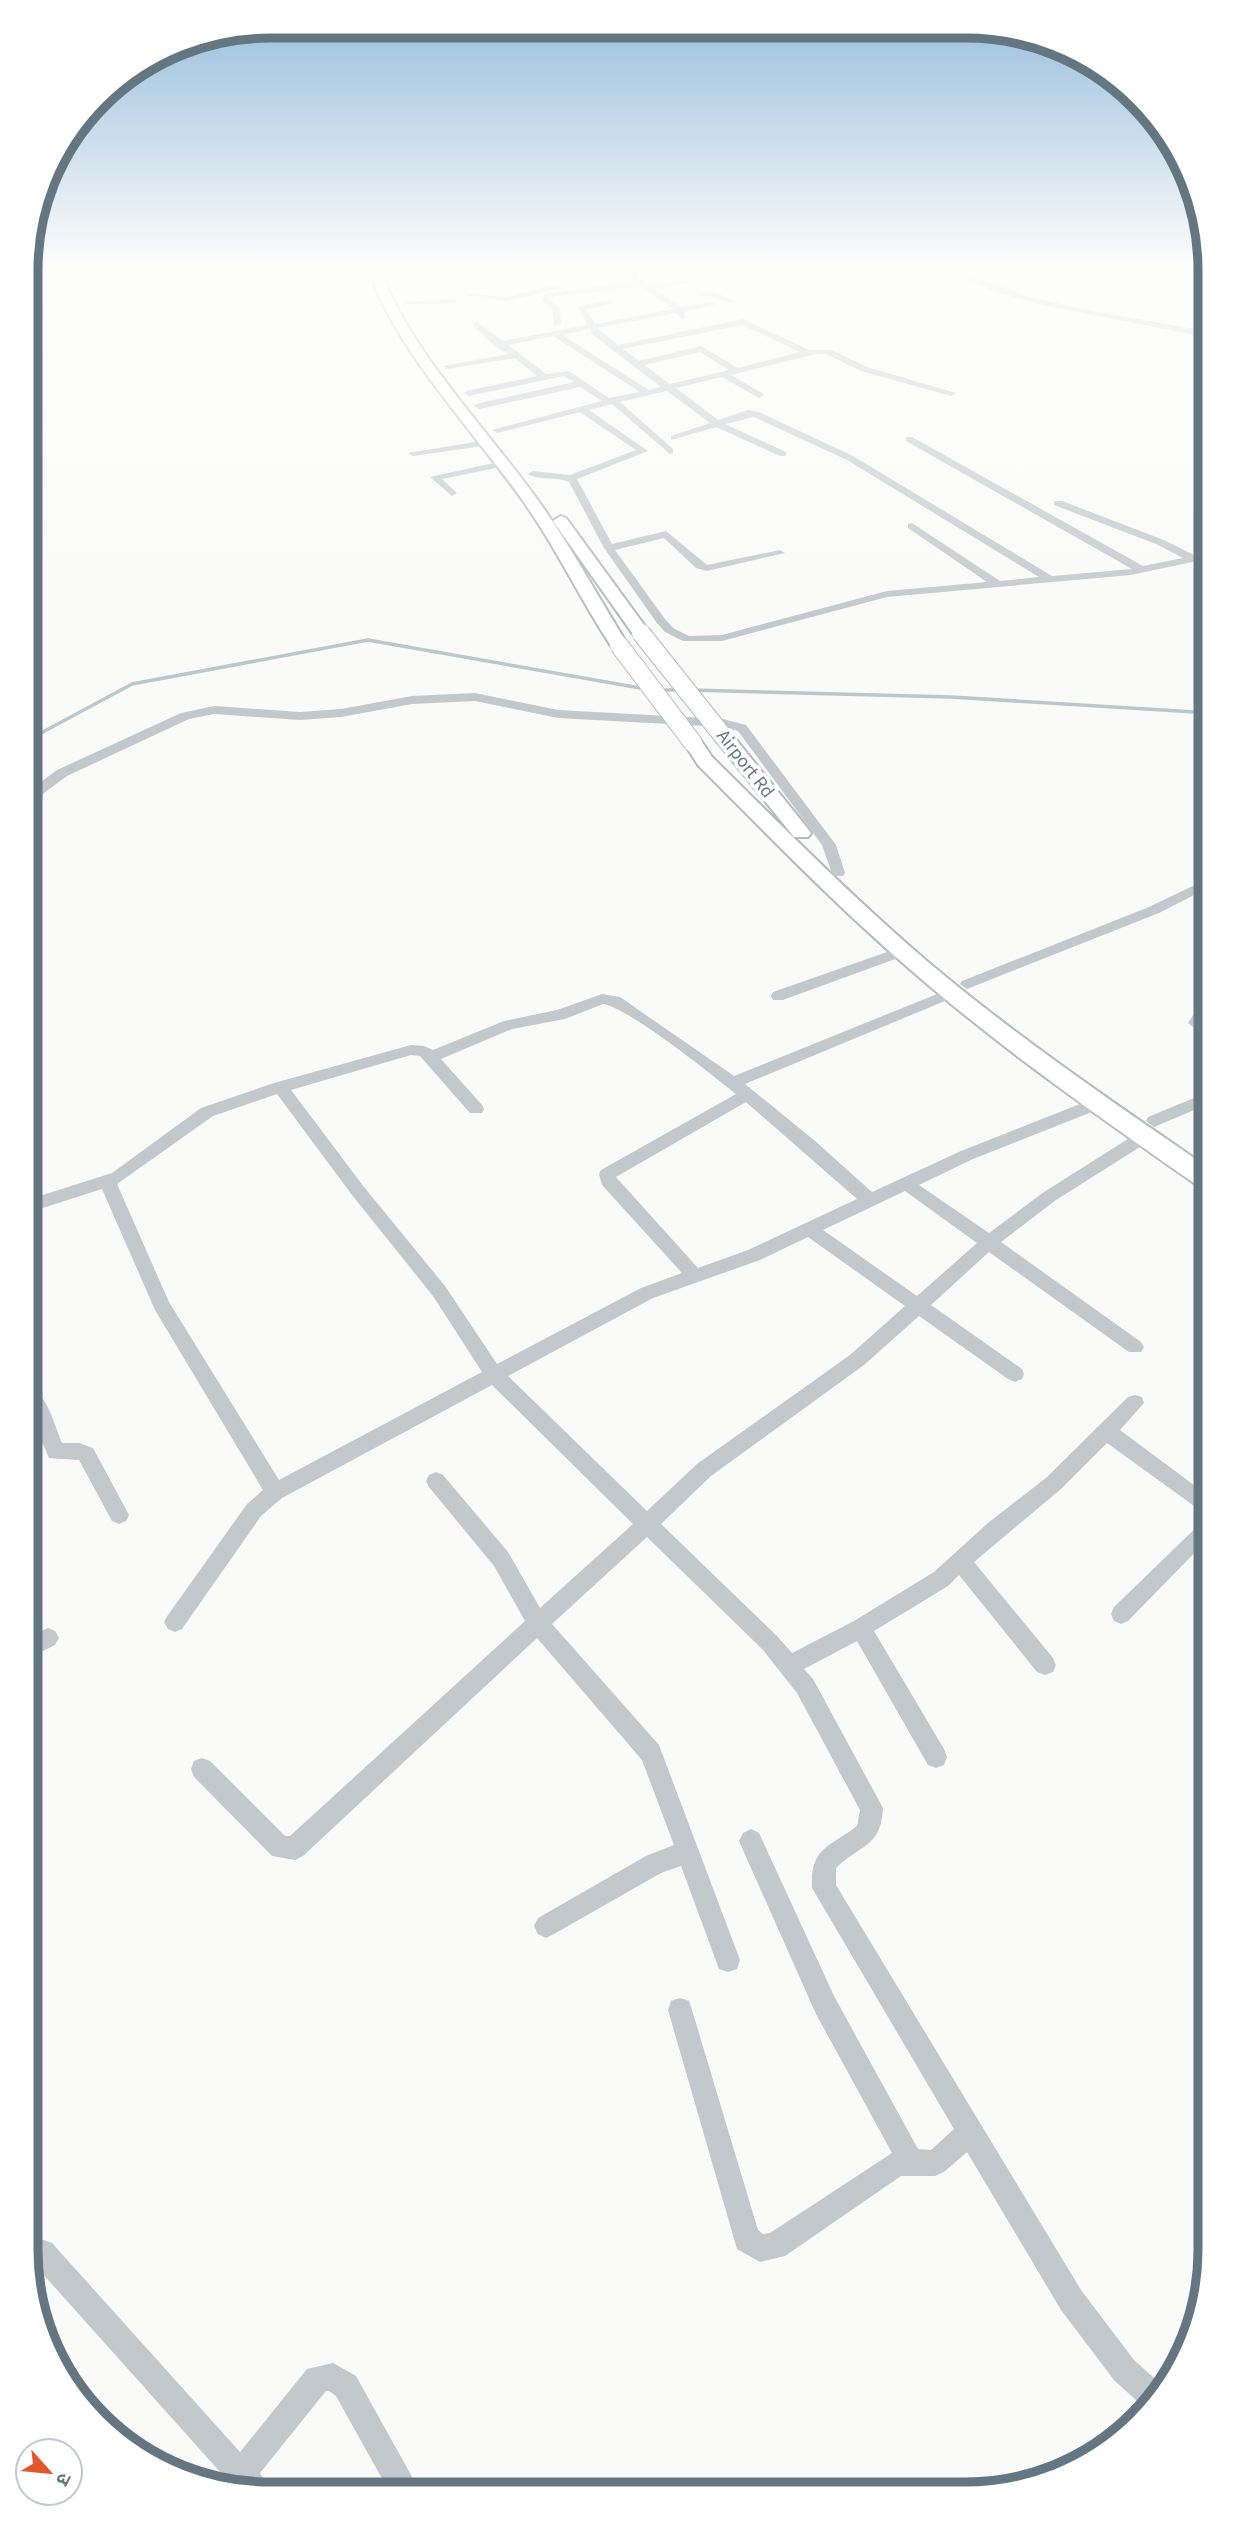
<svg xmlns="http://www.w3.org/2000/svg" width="1237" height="2521" font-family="'Source Sans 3','Noto Sans Devanagari',sans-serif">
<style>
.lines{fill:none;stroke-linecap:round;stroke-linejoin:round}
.stream{stroke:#bbc7cb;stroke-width:3.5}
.primary-casing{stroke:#b5babe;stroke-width:4}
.street{fill:#c3c8cc;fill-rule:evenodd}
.primary{fill:#fff;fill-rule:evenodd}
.primary-bridge-casing{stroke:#b5babe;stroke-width:20;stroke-linecap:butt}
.primary-bridge{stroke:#fff;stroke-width:18}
.labels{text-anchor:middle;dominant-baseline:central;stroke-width:7;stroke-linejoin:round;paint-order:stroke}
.far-street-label{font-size:19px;fill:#657683;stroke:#fff}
.rim{fill:none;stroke:#657683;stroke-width:9}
</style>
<rect width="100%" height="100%" fill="#fafaf8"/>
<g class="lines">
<path class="stream" d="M659,690H681
M691,690L951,697L1211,713
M28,740L132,684L368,640L646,689"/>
<g class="primary-casing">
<path id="primary" d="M368,267H380C406,349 494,436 544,509C574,552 600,600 628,645L625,649H613C583,604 560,555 530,511C481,438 393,350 368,267Z
M561,516L566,518L647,629L650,633L647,637H635L553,521Z
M723,730L730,732L808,829L811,833L808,837H794L716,740L714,736L716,732Z
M693,737L700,739L712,757C783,827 852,897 928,962C1017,1037 1114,1103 1210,1169V1190L1201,1188C1102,1119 1003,1050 912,971C837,907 768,835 698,765L684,743Z"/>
</g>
<path class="street" d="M434,267L459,270L490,267L492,269L459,274L433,271Z
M619,267L641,270L637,278L648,285L692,279L689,283L654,289L682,307L713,302L717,304L684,312L686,317L682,320L676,313L597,328L618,345L743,319L809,350H831L867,367L956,393L951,396L861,371L826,354H816L731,375L762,393L764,395L759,398L722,377L676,388L718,420L748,410L759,412L853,456L1052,576L1132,569L906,441V437H912L1143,566L1183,558L1156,544L1054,505V501H1062L1164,540L1194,555L1211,552V558L1131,575L887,597L722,641H683L665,632L657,623L604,548L569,482C556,476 539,481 528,474L533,471L570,475L636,450L580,412L497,433L492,430L602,401L580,387L479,409L474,406L476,404L574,382L564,376L469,396L464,393L466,391L537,376L515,358L447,369L443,366L509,354L495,346L473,326L476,321L503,341L587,325L578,306L609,300L612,304L586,309L595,324L674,309L640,287L551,297L550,300L560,308L561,324L554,326L552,309L542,301L545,293L633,283L629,279L633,273ZM742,325L800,352L738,368L701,346L639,361L623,349ZM590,329L593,335L661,387L649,390L562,335ZM553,336L640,392L609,398L569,371L546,374L508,345ZM700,352L729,370L670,384L644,365ZM667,391L710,423L671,436V440L716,427L780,456H786V452L725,424L754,417L847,460L1039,577L1000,581L912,523L908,524V528L987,582L887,591L722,635L689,636L673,628L665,619L615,550L664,538L696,568L707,571L785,553L780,550L707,565L666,531L612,544L577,479L648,451L589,410L612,404L670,454L673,453V449L620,402Z
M934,267C963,267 1002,289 1031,297C1090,312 1151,321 1211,332V338L1047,306L998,293Z
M552,285L562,288L507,301L467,296L471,294L507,297Z
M701,292H715L735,301L731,303L711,296H698Z
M455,299L458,303L407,304L403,302Z
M487,440L492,443L490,445L413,456L408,453Z
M503,461L506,462V466L442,479L457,493L452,496L430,477Z
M475,693L558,710L723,719L746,725L836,845L845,873L843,876H833L822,845L738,731L723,727L558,718L475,701L412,704L341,717L300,720L214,714L189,719L67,776L44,793L33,810L28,811V797L34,787L57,770L181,713L214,706L300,712L341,709L412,696Z
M1197,884L1202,885V891L1159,913L972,987L967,989L960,984L962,981L1149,907Z
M904,946L911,951L909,954L783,1000H773L771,996L773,992Z
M952,988L957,990V996L745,1084L815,1141L872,1192L961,1151L1090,1100H1102L1104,1104L1102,1108L973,1159L919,1185L989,1233L1044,1192L1139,1132H1151L1153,1136L1151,1140L1056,1200L1001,1242L1141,1342L1144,1347L1141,1352H1129L989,1252L931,1305L1022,1369L1024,1374L1022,1379L1015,1382L1008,1379L919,1316L864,1365L711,1476L661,1524L777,1636L792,1653L854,1621L934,1572L988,1523L1047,1477L1128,1397L1135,1395L1142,1397L1144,1403L1120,1430L1210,1497V1537L1128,1621L1121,1624L1114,1621L1111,1614L1114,1607L1208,1516L1107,1443L1061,1489L974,1562L1053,1658L1056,1665L1053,1672L1045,1675L1037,1672L959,1575L948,1586L874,1631L944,1749L947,1757L944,1765L936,1768L928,1765L857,1641L804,1669L813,1679L883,1808C881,1848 860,1844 836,1868V1885L1081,2290L1134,2360L1166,2389L1148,2411L1114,2380L1061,2310L967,2152L944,2172L935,2176H901L785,2256L760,2262L737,2249L668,2010L671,2001L680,1998L689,2001L692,2010L758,2230L763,2234L770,2233L892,2153L816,2014L739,1841L743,1833L751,1829L759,1833L834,1996L918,2149L931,2150L954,2129L812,1888C810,1847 830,1847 857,1826L860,1810L797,1693L763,1650L647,1537L552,1624L659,1745L740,1960L737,1969L728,1972L719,1969L681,1866L661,1873L554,1934L546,1938L538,1934L534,1926L538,1918L646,1856L674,1845L642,1760L537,1638L303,1856L295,1860L272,1856L194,1777L191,1769L194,1761L202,1758L210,1761L285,1836H290L525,1621L494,1566L429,1487L426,1481L429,1475L436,1472L443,1475L508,1552L540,1608L633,1524L492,1385L282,1498L261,1516L182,1629L175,1632L168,1629L164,1622L168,1615L247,1504L263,1490L155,1310L102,1189L27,1213V1200L112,1173L201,1108L274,1083L411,1045L424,1046L433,1050L504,1021L557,1010L602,994L620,997L734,1076ZM603,1004C629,1008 712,1075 736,1094L601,1170L599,1174L602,1185L682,1273L641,1288L497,1364L445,1286L364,1187L291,1090L411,1055L420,1056L470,1113H482L484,1109L482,1105L441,1059L512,1029L565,1019ZM277,1094L352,1195L433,1296L482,1372L279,1480L169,1302L117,1184L213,1116ZM746,1102L857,1199L748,1250L698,1268L616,1177ZM905,1191L977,1243L917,1296L823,1230ZM808,1237L905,1306L850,1355L697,1464L647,1511L508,1376L653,1298L760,1260Z
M1211,1004V1016L1204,1022L1211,1027V1041L1188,1023L1195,1012Z
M1211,1091V1103L1154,1127L1146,1121L1148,1117Z
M27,1386C48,1393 54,1425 62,1443H79L93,1448L129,1515L126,1521L119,1524L112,1521L79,1460L49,1458L27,1407Z
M48,1628L55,1631L59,1638L55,1645L27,1659V1638Z
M26,2234L52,2243L240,2452L307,2369L333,2363L356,2376L421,2493H390L336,2396L329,2391H326L260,2473L273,2493L238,2492L33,2263L28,2261Z"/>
<use href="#primary" class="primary"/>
<g class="primary-bridge-casing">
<path id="primary-bridge" d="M641,633L723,736
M619,645L693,743"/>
</g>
<use href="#primary-bridge" class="primary-bridge"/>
</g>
<linearGradient id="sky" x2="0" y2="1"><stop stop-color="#96bcdc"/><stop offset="0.43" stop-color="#fdfdfc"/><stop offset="1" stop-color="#fdfdfc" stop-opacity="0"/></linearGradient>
<rect width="1237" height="620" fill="url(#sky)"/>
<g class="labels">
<g class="far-street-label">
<text transform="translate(745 764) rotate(52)">Airport Rd</text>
</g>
</g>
<path d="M0 0H1237V2521H0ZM270 38H966A232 232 0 0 1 1198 270V2250A232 232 0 0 1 966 2482H270A232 232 0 0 1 38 2250V270A232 232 0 0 1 270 38Z" fill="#fff" fill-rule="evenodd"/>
<path class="rim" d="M270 38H966A232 232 0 0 1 1198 270V2250A232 232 0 0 1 966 2482H270A232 232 0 0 1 38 2250V270A232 232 0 0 1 270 38Z"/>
<g transform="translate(49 2472) rotate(117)"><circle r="33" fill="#ffffff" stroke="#c1c8cd" stroke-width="2"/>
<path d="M0-5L12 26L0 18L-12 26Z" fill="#e4572e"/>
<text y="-10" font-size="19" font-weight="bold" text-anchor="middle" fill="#657683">उ</text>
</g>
</svg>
